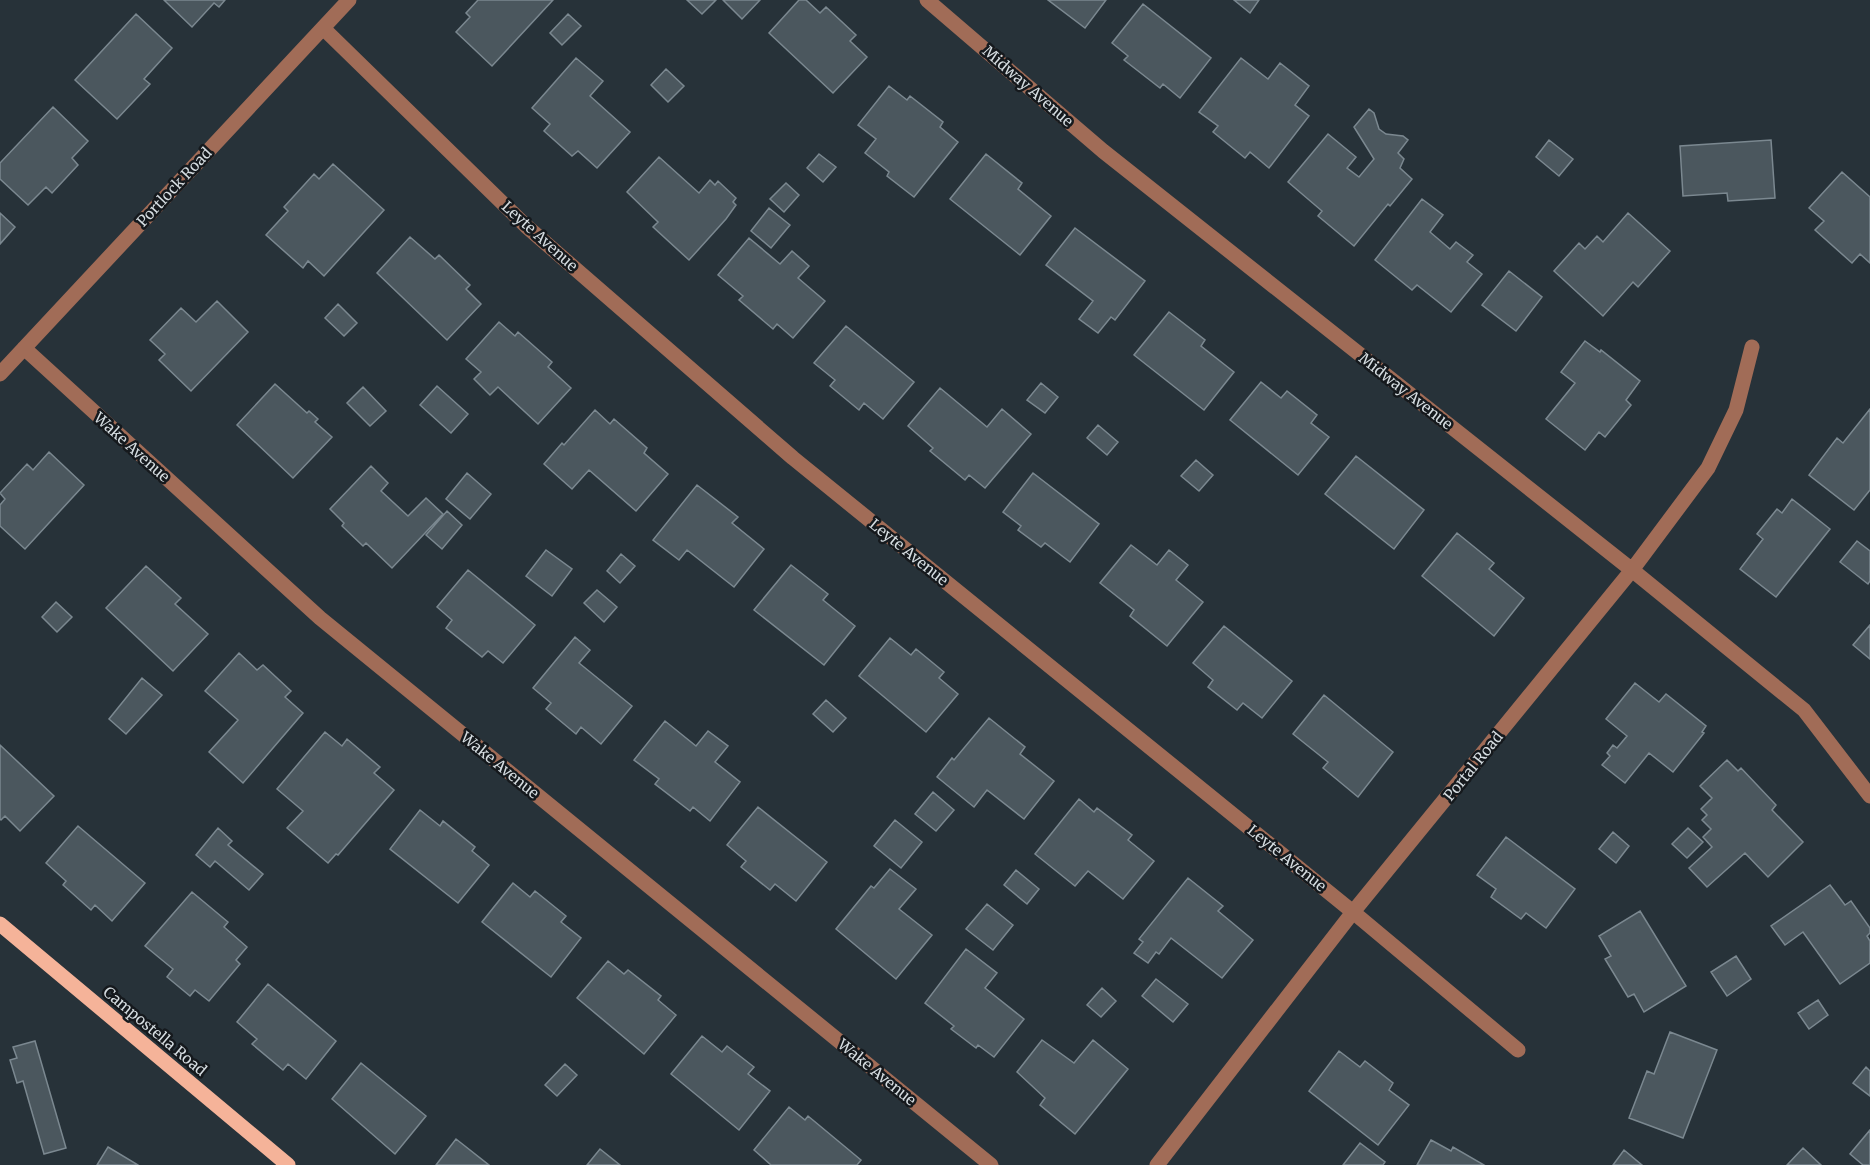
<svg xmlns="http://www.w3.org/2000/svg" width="1870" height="1165" font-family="Merriweather,serif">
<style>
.building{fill:#4b575e;stroke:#7b8890;stroke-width:1.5}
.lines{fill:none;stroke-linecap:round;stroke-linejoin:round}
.minor{stroke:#a16c57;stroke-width:15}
.major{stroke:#f5b399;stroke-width:15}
.labels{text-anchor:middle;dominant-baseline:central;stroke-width:5;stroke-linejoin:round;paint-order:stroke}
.street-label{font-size:15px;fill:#d5dce0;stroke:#15191d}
</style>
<rect width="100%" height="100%" fill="#273239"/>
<path class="building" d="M164,0H225L219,7L214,3L192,27Z
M478,0H553L492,66L456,32L470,17L466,13Z
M687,0H716L702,14Z
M723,0H760L742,19Z
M799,0H806L820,13L826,7L856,35L850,41L867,57L833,93L769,33Z
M1048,0H1106L1085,28Z
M1234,0H1259L1250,13Z
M1143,4L1211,58L1180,98L1163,84L1160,88L1124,60L1128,56L1112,43Z
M136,14L172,48L144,79L150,84L117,119L75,80Z
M568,14L581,26L562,45L550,33Z
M576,58L603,81L590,96L630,132L597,168L578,151L572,156L544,131L550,124L532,108Z
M1241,58L1268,79L1280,63L1309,86L1295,105L1309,116L1269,168L1250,152L1245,158L1213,132L1218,126L1199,112Z
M666,69L684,86L668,102L651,85Z
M889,86L907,100L910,96L943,122L940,127L958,142L914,197L887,176L889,172L865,153L876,139L858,125Z
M53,107L88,141L72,158L78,165L52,193L46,187L28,205L0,179V163Z
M1369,109L1374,113L1379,129L1386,134L1403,136L1408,140L1398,153L1404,159L1400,168L1412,179L1390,206L1388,204L1354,246L1318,216L1322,211L1288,182L1328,134L1356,157L1347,168L1359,177L1374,159L1354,127Z
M1549,140L1573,159L1559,176L1536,157Z
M1771,140L1775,198L1728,201L1727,193L1683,196L1680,146Z
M819,154L836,167L823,182L807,168Z
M986,154L1022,183L1018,189L1051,216L1020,255L950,199Z
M659,157L699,193L710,180L715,185L718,181L736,198L733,202L736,205L726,219L689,260L653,227L658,222L627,192Z
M333,164L384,210L324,276L308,261L303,268L266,235L288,211L284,207L314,174L319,179Z
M1842,172L1870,197V263L1860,254L1852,263L1815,230L1824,221L1809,208Z
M786,183L799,195L784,212L770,199Z
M1422,199L1443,215L1430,232L1450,249L1456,242L1473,255L1467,262L1482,274L1451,312L1417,285L1412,290L1375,260Z
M769,208L790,225L771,248L751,231Z
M0,213L15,227L0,244Z
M1628,213L1670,251L1638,287L1633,282L1603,316L1554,271L1579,243L1585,249L1597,236L1603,242Z
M1075,228L1145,281L1115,320L1111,317L1098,333L1079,319L1093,301L1046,265Z
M410,237L435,259L439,255L470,285L466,289L481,304L447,340L377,273Z
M749,238L780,264L792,251L809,266L798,278L825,301L793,338L777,324L773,329L739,300L743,296L718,275Z
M1509,271L1542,297L1516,331L1482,305Z
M217,301L248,332L191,391L159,360L165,354L150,340L181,308L196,322Z
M338,304L357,323L344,336L325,318Z
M1169,312L1205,340L1201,346L1234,372L1204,410L1134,355Z
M499,322L515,336L518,332L552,362L548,367L571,388L538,424L498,387L490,395L474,379L481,372L466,359Z
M846,326L914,382L883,419L864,403L859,410L830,386L835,380L814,363Z
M1585,341L1600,352L1601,350L1640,381L1626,400L1631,405L1605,437L1599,432L1585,450L1546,419L1575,383L1561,372Z
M1261,382L1281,398L1287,391L1317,415L1311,423L1329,437L1298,475L1230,420Z
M1041,383L1058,397L1045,413L1027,400Z
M275,384L307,413L309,411L318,419L315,422L332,437L293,478L237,425Z
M437,386L468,414L451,433L420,405Z
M363,387L386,411L370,426L347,403Z
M940,388L987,427L1002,409L1031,434L985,488L969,475L965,480L930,451L933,448L908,426Z
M1870,409V490L1854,510L1809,475L1837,438L1843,443Z
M595,410L610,424L614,419L647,448L644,453L668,474L636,511L589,470L572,489L544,464L562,443L564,445Z
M1098,425L1118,442L1107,455L1087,438Z
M49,452L84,485L25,549L0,526V505L5,499L0,493L27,464L33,470Z
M1356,456L1424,510L1394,549L1325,494Z
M1196,460L1213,475L1199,491L1181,476Z
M371,466L388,483L381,491L408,516L426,498L443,514L392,568L366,543L363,546L342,526L344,523L330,509Z
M467,473L491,494L470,519L446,499Z
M1033,473L1099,524L1070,562L1045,543L1041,547L1018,530L1021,526L1003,512Z
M697,485L738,517L732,523L764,549L734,587L687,550L679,560L653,540Z
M1792,499L1830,529L1776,597L1740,569L1763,539L1757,534L1777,509L1782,513Z
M447,511L462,525L442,549L426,535Z
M1457,533L1494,563L1489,569L1524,598L1494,636L1422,576Z
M1857,541L1870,551V581L1868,584L1840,562Z
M1131,545L1157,565L1169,550L1188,565L1176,580L1203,602L1167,646L1130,616L1134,610L1100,583Z
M546,550L572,569L552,596L526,576Z
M621,554L635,566L620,583L607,571Z
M791,565L828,594L823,600L855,626L824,665L754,610Z
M146,566L181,598L175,604L208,634L173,671L106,608Z
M468,570L535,625L503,663L488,651L482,657L446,628L452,620L437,607Z
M597,590L617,607L604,622L584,603Z
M56,602L72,617L57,632L42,617Z
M1870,625V659L1853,645Z
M1224,626L1292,681L1262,718L1243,703L1237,710L1208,687L1213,680L1193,663Z
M575,637L590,650L579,663L632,706L601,744L581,727L576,734L546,709L551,703L533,688Z
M890,638L911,655L916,649L944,672L939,678L958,694L926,732L859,676Z
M239,653L257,670L263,665L291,691L285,697L303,713L243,783L209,752L238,720L205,691Z
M142,678L162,695L126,734L109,719Z
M1635,683L1659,702L1666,694L1706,726L1702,732L1704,733L1673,772L1649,753L1625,783L1602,765L1610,756L1607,753L1613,745L1617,748L1627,736L1606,719Z
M1324,695L1393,752L1358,797L1323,768L1328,762L1293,734Z
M826,700L846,718L833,732L813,714Z
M989,718L1025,747L1020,754L1054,781L1024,819L987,790L974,807L937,777L952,758L954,760Z
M665,721L696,746L708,731L728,746L715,762L740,782L710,821L693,807L690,811L655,784L659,779L634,760Z
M325,732L342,746L347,739L380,767L374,773L394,790L338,855L336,854L328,863L287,828L303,811L277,789Z
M0,745L54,796L20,831L5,816L1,820L0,819Z
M1727,760L1738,771L1741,768L1776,805L1772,810L1803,842L1768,877L1745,853L1707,887L1689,868L1712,847L1703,837L1711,829L1702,820L1707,815L1701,809L1712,798L1700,786Z
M933,792L954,810L936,831L915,814Z
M1079,799L1094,812L1097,808L1132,835L1128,840L1154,861L1123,899L1088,871L1075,886L1035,854Z
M758,807L827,862L796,901L775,884L770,890L741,867L746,861L727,845Z
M420,810L440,826L443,821L475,847L472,851L489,865L458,903L390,849Z
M895,820L922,842L901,868L874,846Z
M78,826L145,883L112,921L95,905L91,910L63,885L66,881L46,863Z
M218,828L232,841L228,845L263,874L249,890L215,861L210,867L196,855Z
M1688,828L1703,842L1687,858L1672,844Z
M1613,832L1629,846L1616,863L1599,849Z
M1506,837L1575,889L1546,928L1526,913L1521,919L1491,897L1496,889L1477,875Z
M890,869L916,889L899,909L932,935L896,979L836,929L871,886L874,888Z
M1016,870L1039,889L1027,904L1004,885Z
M1188,878L1223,906L1218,911L1253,940L1222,978L1171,938L1159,954L1156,952L1148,963L1134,953L1143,942L1139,939Z
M513,883L530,897L535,891L566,916L561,922L581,938L551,977L482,922Z
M1830,885L1845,905L1851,901L1870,928V933L1867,936L1870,941V963L1840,984L1803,932L1785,945L1771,926Z
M192,892L228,922L224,927L247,947L236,960L240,964L209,1001L195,990L190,996L167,977L173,969L145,946Z
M987,904L1013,925L993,950L966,929Z
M1640,911L1686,986L1644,1012L1634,994L1628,997L1605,959L1611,956L1599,936Z
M966,949L997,973L985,988L1024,1019L994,1057L978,1045L976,1048L951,1029L954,1026L925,1003Z
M1736,956L1751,979L1727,996L1711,972Z
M608,961L624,974L628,970L661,996L658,1000L676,1015L644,1054L577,998Z
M1156,979L1188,1004L1173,1022L1142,996Z
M268,984L336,1041L306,1079L288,1064L283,1070L252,1044L257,1039L237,1022Z
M1102,988L1116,1001L1101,1017L1087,1005Z
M1818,1000L1828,1015L1809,1029L1798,1013Z
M1670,1032L1717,1050L1683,1138L1629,1118L1647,1071L1654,1074Z
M702,1036L722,1052L727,1046L754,1067L748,1074L770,1091L739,1130L671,1074Z
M1042,1040L1074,1063L1093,1040L1128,1069L1075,1134L1040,1105L1045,1098L1017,1072Z
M35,1041L66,1148L44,1154L23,1081L17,1083L10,1060L17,1058L13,1047Z
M1339,1051L1360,1067L1365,1061L1393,1083L1389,1090L1409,1105L1378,1145L1309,1091Z
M361,1063L426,1116L395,1154L332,1099Z
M565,1064L577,1075L557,1096L545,1085Z
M1866,1067L1870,1071V1096L1853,1083Z
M789,1107L805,1120L808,1116L861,1160L857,1165H771L754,1150Z
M1870,1130V1165H1863L1850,1154Z
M456,1139L489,1165H436Z
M1431,1140L1451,1151L1453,1147L1484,1165H1417Z
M1360,1143L1385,1162L1383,1165H1343Z
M108,1147L138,1165H97Z
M1803,1148L1821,1165H1787Z
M600,1149L620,1165H587Z
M1624,1150L1642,1165H1613Z"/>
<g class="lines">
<path class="minor" d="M927,0L1103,151L1632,570L1804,710L1870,796
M323,28L526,226L793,458L1353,912L1518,1050
M24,348L320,618L991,1165
M0,374L349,0
M1157,1165L1353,912L1632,570L1708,468L1736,410L1752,347"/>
<path class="major" d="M0,924L288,1165"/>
</g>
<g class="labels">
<g class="street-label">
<text transform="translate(1028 86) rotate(41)">Midway Avenue</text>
<text transform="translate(174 187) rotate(-47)">Portlock Road</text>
<text transform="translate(540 236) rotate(42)">Leyte Avenue</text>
<text transform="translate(1406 391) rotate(38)">Midway Avenue</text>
<text transform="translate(132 447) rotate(42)">Wake Avenue</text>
<text transform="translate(909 552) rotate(39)">Leyte Avenue</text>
<text transform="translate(500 765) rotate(39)">Wake Avenue</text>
<text transform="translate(1473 766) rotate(-51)">Portal Road</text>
<text transform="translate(1287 858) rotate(39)">Leyte Avenue</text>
<text transform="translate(155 1031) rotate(40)">Campostella Road</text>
<text transform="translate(877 1072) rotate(39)">Wake Avenue</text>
</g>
</g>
</svg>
